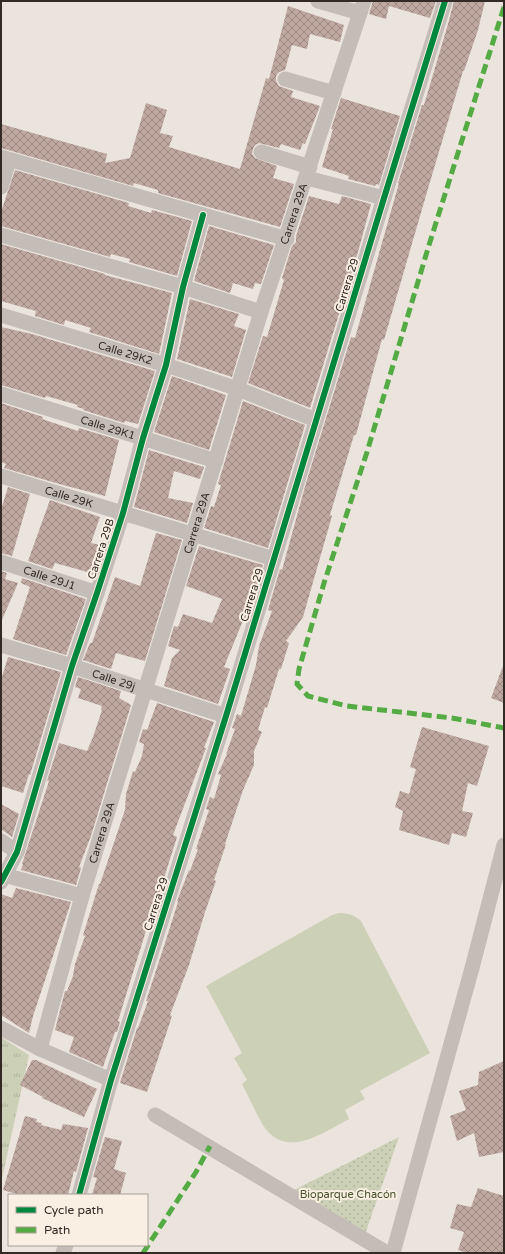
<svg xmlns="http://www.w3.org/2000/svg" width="505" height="1254" font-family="'Varela Round',sans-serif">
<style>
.grass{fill:url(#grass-tufts)}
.park{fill:url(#park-dots)}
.garden{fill:#ccd0b7}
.building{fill:url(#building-cross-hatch)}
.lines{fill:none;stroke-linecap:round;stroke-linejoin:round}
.minor{stroke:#c4bdb7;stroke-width:15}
.quiet{stroke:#54ab44;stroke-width:5;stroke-dasharray:10 5;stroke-linecap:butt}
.cycleway-casing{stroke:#f9efe3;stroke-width:8}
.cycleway{stroke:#00873e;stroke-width:6}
.labels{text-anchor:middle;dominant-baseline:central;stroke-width:4;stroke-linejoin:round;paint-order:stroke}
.street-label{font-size:11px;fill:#342a25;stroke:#f9efe3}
.park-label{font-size:11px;fill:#445229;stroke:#f9efe3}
</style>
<defs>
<pattern id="grass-tufts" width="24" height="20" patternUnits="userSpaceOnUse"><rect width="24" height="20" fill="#ccd0b7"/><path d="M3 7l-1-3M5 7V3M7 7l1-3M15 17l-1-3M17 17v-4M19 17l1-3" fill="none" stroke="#b0b39d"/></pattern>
<pattern id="park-dots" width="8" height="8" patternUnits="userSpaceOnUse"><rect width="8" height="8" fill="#ccd0b7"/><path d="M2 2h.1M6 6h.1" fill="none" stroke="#b0b39d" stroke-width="1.8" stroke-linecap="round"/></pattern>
<pattern id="building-cross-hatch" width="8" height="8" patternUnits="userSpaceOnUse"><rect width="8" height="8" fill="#bfa89f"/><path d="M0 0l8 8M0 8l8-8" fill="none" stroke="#9c8981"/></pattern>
</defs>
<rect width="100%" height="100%" fill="#ebe4dd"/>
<path class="grass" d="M1,1037L29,1055L1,1183Z"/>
<path class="park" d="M399,1137L364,1237L290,1192Z"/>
<path class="garden" d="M339,913C348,913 354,915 361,921L430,1053L360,1091L365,1099L345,1110L349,1119C324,1132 288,1159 265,1128C257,1116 249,1097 242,1084L247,1080L234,1058L242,1053L206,986L332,915Z"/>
<path class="building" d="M373,1H436L430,18L389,6L386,19L369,14Z
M454,1H485L478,30L464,71H463L427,192L384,340L382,339L356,435H354L330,515L332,516L303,617L286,641L289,643L281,669H279L267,708L265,707L258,730L262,732L254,751V765L243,790L225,844H226L214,880L216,881L205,912L189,965L170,1015L172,1016L147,1092L120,1083L137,1028H138L148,1001H146L165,943L178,902L177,901L189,870L190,871L198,849H196L209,810L206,809L210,797L214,799L221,775L218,774L227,754H226L235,729L232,728L237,714L241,716L256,665L259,646L272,611L268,610L280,569L282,570L306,483L351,337L355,338L399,183H398L422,105H424L448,24Z
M288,6L344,25L340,42L310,34L307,49L292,45L285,70L279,72L276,76V81L279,86L293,91L291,97L320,106L305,144L303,143L300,150L281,144L279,148L259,143L255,145L253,149L252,154L255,158L277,166L273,178L294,184L280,227L158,193V190L134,183L133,186L1,148V124L107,154L105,163L130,158L146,103L167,110L160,133L173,136L169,147L240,169L266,78L269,79Z
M341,98L400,116L379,185L376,184L375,186L348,179L349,176L322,167L333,129H331Z
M15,170L129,203L128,206L151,213L152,210L192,221L177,276L129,262L130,259L111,254L110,257L1,226V212Z
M309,196L339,204L342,196L371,204L358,252L310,408L248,383L263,336L267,337L284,280L282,278L292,246L296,242V236Z
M209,226L274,245L261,284L255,283L253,289L233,283L230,293L194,281Z
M1,244L105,274V275L172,293L159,354L89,332L91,328L65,320L64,325L35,316L36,311L1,301Z
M190,299L239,314L234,326L246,330L232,377L177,359Z
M1,327L32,334L155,371L138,424L125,421L124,423L83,410L84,409L77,407L78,405L46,396L45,398L1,385Z
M172,376L226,395L209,450L154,432Z
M243,401L305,425L268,548L204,528L211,506L214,507L221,485L218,484Z
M1,403L43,417L42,419L78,431L79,428L119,440L105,496L63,485L4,468L6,464L1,462Z
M149,450L204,467L200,479L174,471L168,498L193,503L187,523L134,507Z
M8,487L30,494L12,556L1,553V510Z
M50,500L100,517L91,543L100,545V546L103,547L93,575L84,571L55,563L52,569L28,561Z
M156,533L182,540L145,661L116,653L111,669L83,660L90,643H92L115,577L140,586Z
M199,546L263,565L246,618H244L224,667L230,669L218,704L164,686L172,658L180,650L168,646L174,626L178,627L183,614L212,623L222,599L186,586Z
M1,571L7,573L5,579L18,583L1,622Z
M22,578L86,599L66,655L13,639L30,587L21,583Z
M8,657L61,672L30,775L29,774L23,793L1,786V680Z
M503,666H504V703L491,698Z
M78,677L121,691L119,698L131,705L91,836L79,867L81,868L76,885L21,870L23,864H22L49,781H47L59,743L87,751L93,737L102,710L101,709L102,706L78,698L81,689L75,687Z
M157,703L214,722L204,748H206L173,835L177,837L159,894H160L155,907H154L145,934L118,1021L120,1022L117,1032H115L103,1067L69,1052L74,1037L55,1030L65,991H67L73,976L75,964L85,936L83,935L99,884H100L125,810L126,794L133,771L135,772L142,756L144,744L139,742L143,729L147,730Z
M422,727L489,746L477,786L468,783L462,811L473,813L466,837L452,833L449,845L399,830L403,811L395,807L400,791L409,794L416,769L410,767Z
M1,804L19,814L12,837L1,829Z
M16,888L71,902L33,1016L29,1033L1,1015V894L12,898Z
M32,1060H36L97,1089L84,1117L42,1098L43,1097L20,1085Z
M504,1061V1152L479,1157L474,1133L457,1141L450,1116L466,1110L459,1091L478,1085L479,1072Z
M25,1116L37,1119L36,1122L42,1123L41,1125L61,1130L63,1124L88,1128L76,1172L74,1171L68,1195H20L3,1190Z
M105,1137L122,1141L114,1169L126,1173L120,1195H92L97,1178L93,1177Z
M478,1188L504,1196V1253H467L458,1250L464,1232L450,1228L457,1204L471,1207Z"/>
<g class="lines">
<g class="minor">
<path d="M318,1L360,13"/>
<path d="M285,79L334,93"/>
<path d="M261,152L310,167"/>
<path d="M1,157L287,239"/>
<path d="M307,178L384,198"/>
<path d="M1,187L9,160"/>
<path d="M1,235L183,287L261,312"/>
<path id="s1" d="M1,315L166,365L238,389L316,420"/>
<path id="s2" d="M1,394L216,461"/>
<path id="s3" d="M1,476L274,559"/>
<path id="s4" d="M1,562L97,593"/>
<path id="s5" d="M1,645L72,666L226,716"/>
<path d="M1,841L17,852"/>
<path d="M4,875L82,896"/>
<path d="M1,882L17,852L72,666L97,593L123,513L143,438L166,365L183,287L203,215"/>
<path d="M1,1028L40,1049L111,1080"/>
<path id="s6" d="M40,1049L82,896L261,312L364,1"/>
<path d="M155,1115L387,1253"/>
<path d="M79,1195L111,1080L226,716L384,198L445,1"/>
<path d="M63,1253L66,1245"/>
<path d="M393,1253L472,968L504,845"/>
</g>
<path class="quiet" d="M504,7L429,245L367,452L324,583L299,669L297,684L308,696L347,706L452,718L504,728
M143,1253L196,1172L210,1146"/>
<g class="cycleway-casing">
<path id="cycleway" d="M1,882L17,852L72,666L97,593L123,513L143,438L166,365L183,287L203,215
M79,1195L111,1080L226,716L384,198L445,1"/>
</g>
<use href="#cycleway" class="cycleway"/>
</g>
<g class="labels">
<g class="street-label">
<text stroke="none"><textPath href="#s6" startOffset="873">Carrera 29A</textPath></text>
<text transform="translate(347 285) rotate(-73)">Carrera 29</text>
<text stroke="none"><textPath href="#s1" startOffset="130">Calle 29K2</textPath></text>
<text stroke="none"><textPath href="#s2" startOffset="112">Calle 29K1</textPath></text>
<text stroke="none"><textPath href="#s3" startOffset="71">Calle 29K</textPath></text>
<text stroke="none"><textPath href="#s6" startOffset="549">Carrera 29A</textPath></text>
<text transform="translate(101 549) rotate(-72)">Carrera 29B</text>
<text stroke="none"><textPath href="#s4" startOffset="51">Calle 29J1</textPath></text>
<text transform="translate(252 595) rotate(-73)">Carrera 29</text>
<text stroke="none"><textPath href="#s5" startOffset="118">Calle 29j</textPath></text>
<text stroke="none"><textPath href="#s6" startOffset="225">Carrera 29A</textPath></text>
<text transform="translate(156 904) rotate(-72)">Carrera 29</text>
</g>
<g class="park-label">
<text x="348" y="1194">Bioparque Chacón</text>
</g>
</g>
<rect width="505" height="1254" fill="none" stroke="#342a25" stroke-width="4"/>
<rect x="8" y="1194" width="140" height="52" fill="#f9efe3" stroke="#aaa097"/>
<rect x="16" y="1207" width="20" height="6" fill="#00873e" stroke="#aaa097"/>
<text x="44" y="1214" font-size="12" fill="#342a25">Cycle path</text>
<rect x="16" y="1227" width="20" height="6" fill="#54ab44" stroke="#aaa097"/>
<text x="44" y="1234" font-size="12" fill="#342a25">Path</text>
</svg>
